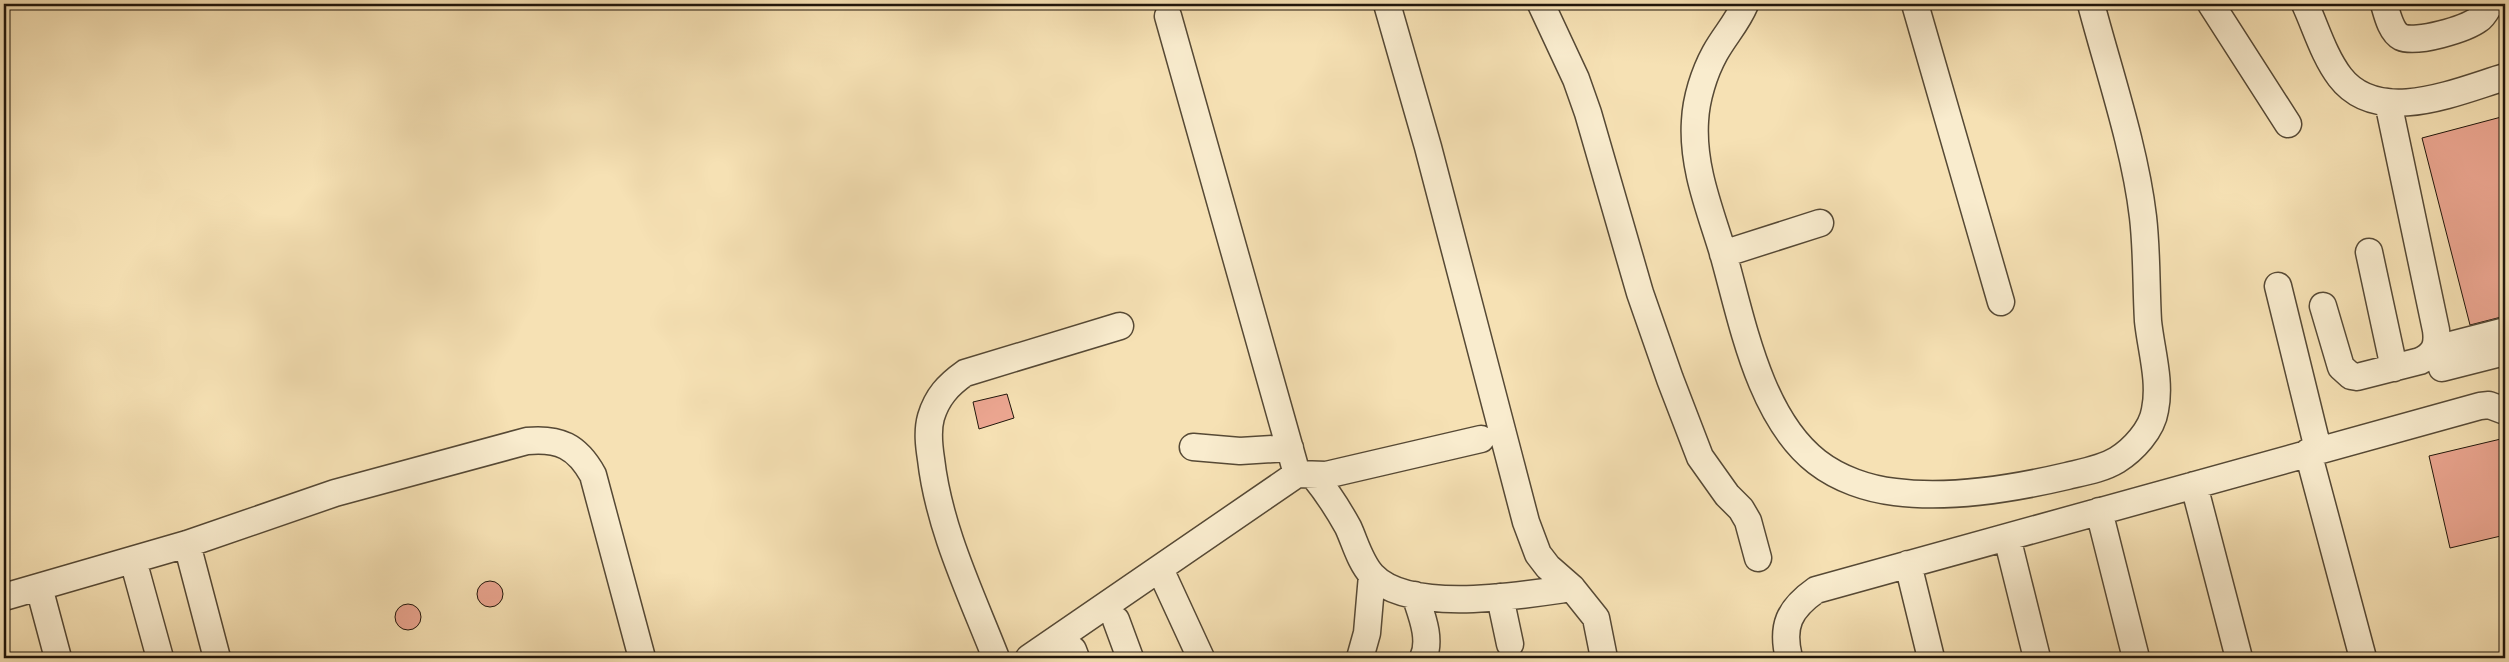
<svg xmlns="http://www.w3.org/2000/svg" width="2509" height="662" font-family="'IM FELL Double Pica',serif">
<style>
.building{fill:#eca691;stroke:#20160b}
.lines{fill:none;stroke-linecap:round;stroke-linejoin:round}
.minor-casing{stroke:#564935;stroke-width:29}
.minor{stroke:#f9ecce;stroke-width:26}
</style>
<rect width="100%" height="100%" fill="#f6e1b4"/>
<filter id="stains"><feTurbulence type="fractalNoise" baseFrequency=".004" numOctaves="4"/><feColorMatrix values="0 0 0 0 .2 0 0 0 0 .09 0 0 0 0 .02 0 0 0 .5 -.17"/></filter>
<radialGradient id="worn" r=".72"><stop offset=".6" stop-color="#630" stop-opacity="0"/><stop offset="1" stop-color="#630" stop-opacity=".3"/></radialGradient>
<path class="building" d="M2505,116V316L2470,325L2422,138Z
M1007,394L1014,418L979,429L973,402Z
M2505,438V535L2450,548L2429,456Z
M477 594a13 13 0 1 1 26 0a13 13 0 1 1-26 0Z
M395 617a13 13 0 1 1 26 0a13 13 0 1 1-26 0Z"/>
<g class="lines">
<g class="minor-casing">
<path id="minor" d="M1387,4L1428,147L1526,522L1538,554L1548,567L1572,588L1596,618L1604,658
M1541,4L1576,79L1588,113L1640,293L1670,379L1700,457L1727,495L1741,509L1748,521L1758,558
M1745,4C1737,23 1725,35 1715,53C1704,73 1696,99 1695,121C1692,167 1710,210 1723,253C1742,320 1759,417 1817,462C1839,479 1868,489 1895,492C1948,499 2016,488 2067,476C2084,472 2102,469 2117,460C2133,450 2152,430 2155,410C2161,381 2151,350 2148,321C2146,286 2147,251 2143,217C2135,148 2109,72 2091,4
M1915,4L2001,302
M2211,4L2288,124
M2305,4C2316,28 2324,56 2340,77C2378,127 2458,91 2505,77
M2384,4C2387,14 2391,32 2401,37C2416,44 2466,29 2479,19C2484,16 2487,9 2490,4
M1168,16L1297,474
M2369,252L2394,368
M1723,254L1820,223
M2278,286L2318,449
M2323,306L2341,367L2351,376L2357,377L2420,361C2435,354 2438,345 2436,330L2388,102
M2435,349L2505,331
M2442,368L2505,352
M1193,447L1240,451L1290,448
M2308,452L2363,658
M1314,476C1327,492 1338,509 1348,527C1355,542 1360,562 1372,575C1409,615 1523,595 1572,588
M2194,485L2239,658
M2099,511L2136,658
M2007,537L2037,658
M187,544L217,658
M133,560L160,658
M1908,564L1931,658
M1160,569L1201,658
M39,587L58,658
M1415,595C1421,614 1432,639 1423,658
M4,597L187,544L335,493L527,441C559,438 577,446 593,475L642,658
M1500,597L1510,644
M1116,620L1130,658
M1073,650L1076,658
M996,658C971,594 939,529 931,459C929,446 927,431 931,417C937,397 948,385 965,373L1120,326
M1029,658L1297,474L1326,475L1481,439
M1360,658L1367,633L1372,575
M1789,658C1781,626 1789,609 1816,590L2480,406L2489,405L2505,411"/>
</g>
<use href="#minor" class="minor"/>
</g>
<rect width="2509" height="662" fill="none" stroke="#f6e1b4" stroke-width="20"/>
<rect x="5" y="5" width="2499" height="652" fill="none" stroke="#20160b" stroke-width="2.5"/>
<rect x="10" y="10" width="2489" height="642" fill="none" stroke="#20160b"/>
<rect width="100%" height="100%" filter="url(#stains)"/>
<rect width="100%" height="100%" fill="url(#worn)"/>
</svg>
